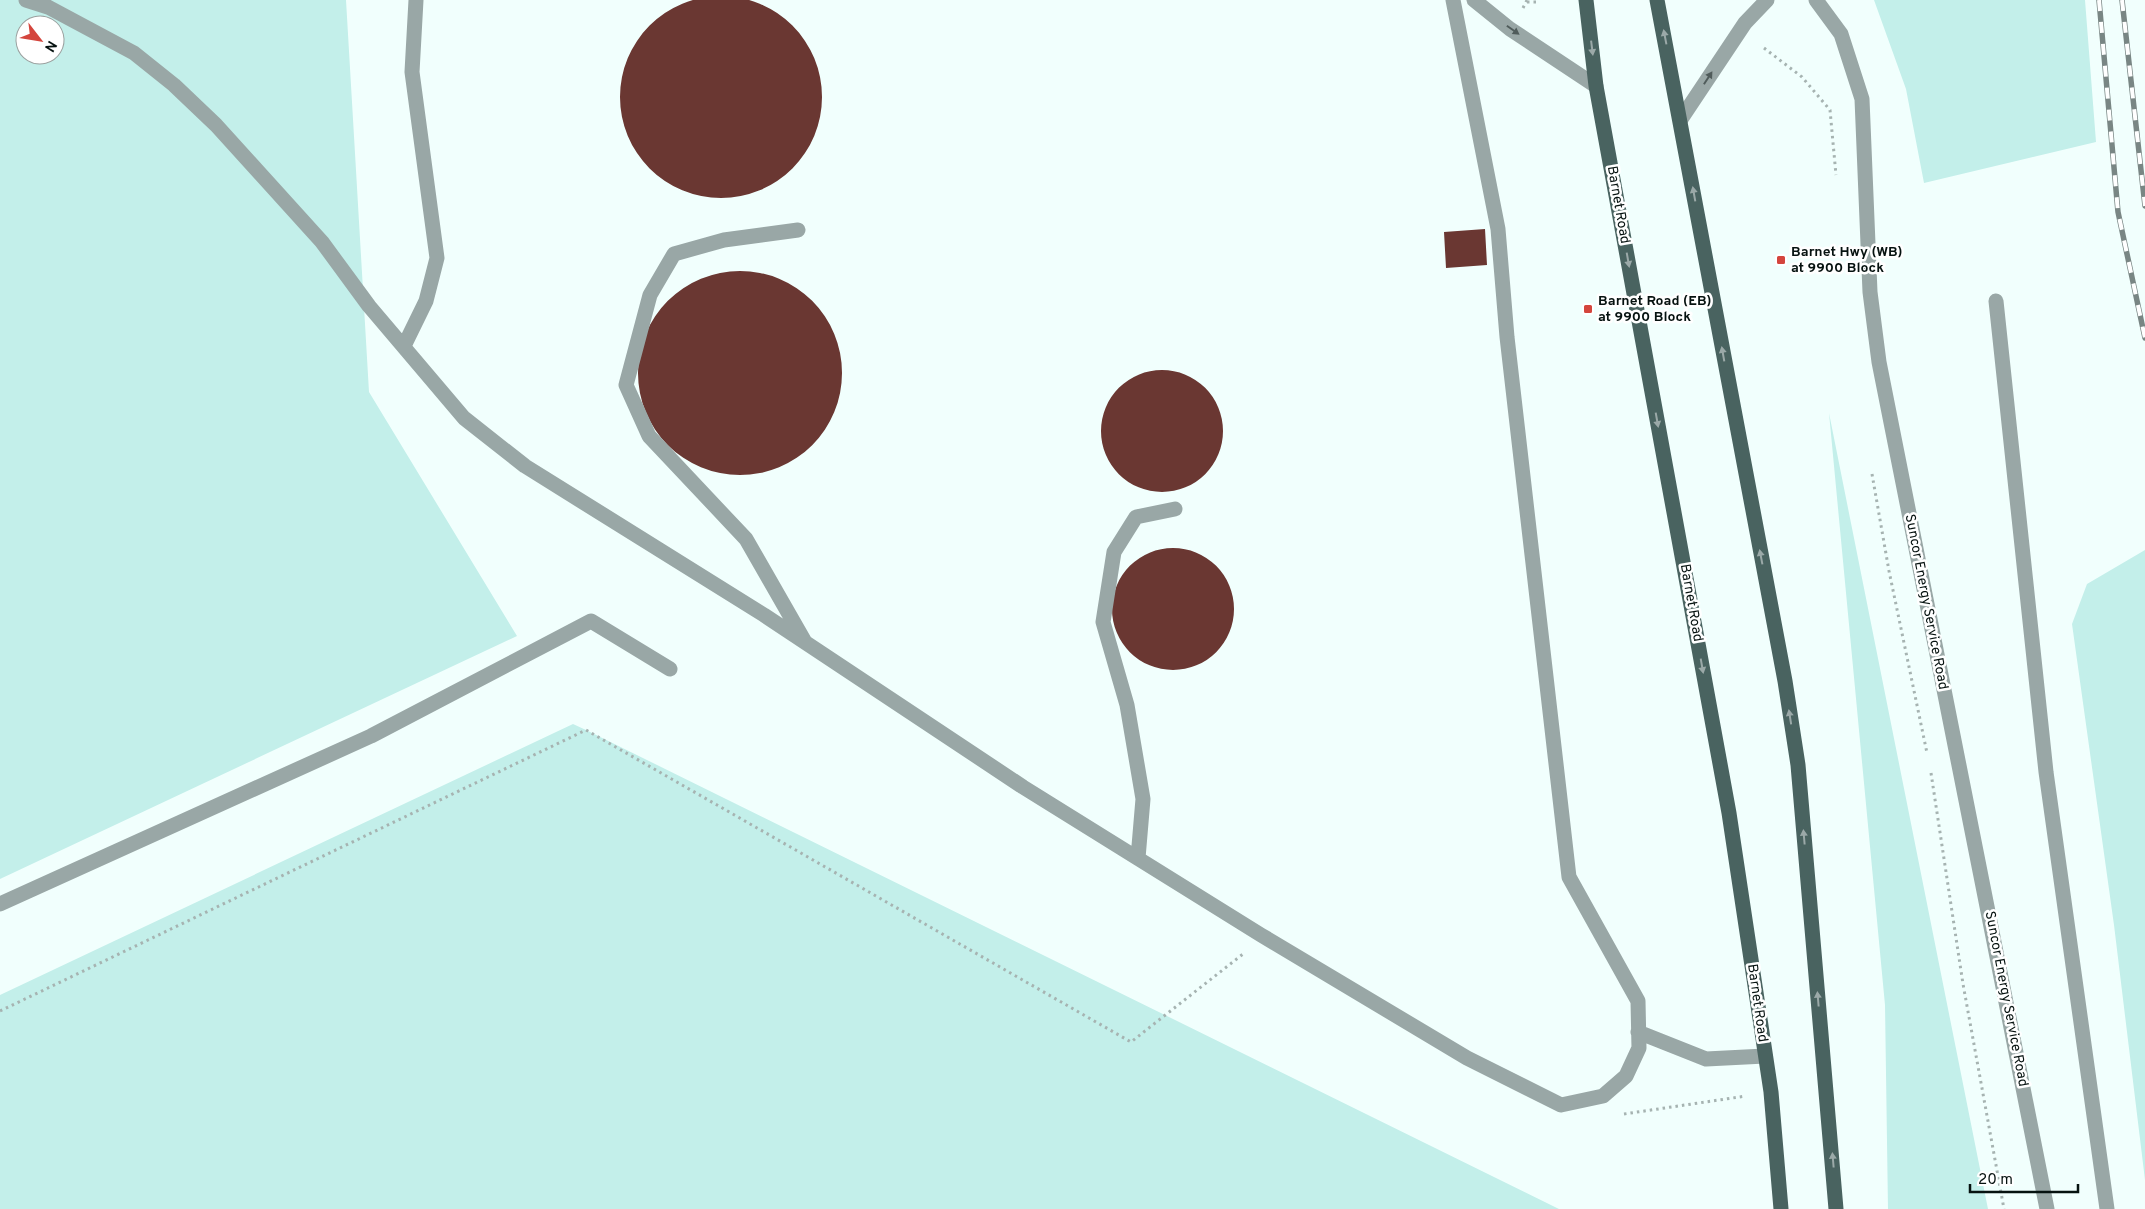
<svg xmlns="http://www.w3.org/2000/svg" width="2145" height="1209" font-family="Overpass,sans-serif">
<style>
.green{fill:#c3efea;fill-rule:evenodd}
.building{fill:#6a3732}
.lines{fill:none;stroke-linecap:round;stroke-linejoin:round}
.path{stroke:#a6b3b1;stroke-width:3;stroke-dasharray:2.5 4;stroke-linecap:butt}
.minor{stroke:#99a7a6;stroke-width:15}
.major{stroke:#496360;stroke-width:15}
.rail-casing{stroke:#798684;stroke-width:5.5}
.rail{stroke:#fff;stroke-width:4;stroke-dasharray:11;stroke-linecap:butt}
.oneway{fill:#505c5b}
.oneway2{fill:#9ba9a8}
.poi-dot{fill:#d4453d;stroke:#fff;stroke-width:2}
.labels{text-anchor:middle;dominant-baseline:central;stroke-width:5;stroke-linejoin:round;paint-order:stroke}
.street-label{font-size:14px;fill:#061210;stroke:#fff}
.poi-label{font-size:14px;font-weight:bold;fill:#061210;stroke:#fff;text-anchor:start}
</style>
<rect width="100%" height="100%" fill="#f1fffd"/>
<path class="green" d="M0,0H346L369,392L517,636L0,879ZM25,25H55V55H25Z
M1874,0H2085L2096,142L1924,183L1906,89Z
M1829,413L1988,1209H1888L1885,1005Z
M2145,550V1180L2114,925L2072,624L2087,584Z
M573,724L586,730L1559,1209H0V995Z"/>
<path class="building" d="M620 97a101 101 0 1 1 202 0a101 101 0 1 1-202 0Z
M1485,229L1487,265L1446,268L1444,232Z
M638 373a102 102 0 1 1 204 0a102 102 0 1 1-204 0Z
M1101 431a61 61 0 1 1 122 0a61 61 0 1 1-122 0Z
M1112 609a61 61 0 1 1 122 0a61 61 0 1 1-122 0Z"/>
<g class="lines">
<path class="path" d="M1527,2H1537
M1523,8L1527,0
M1764,48L1802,77L1830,110L1836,175
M1872,474L1889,571L1927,753
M1931,773L1963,984L2004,1209
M0,1011L586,730L1131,1042L1243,954
M1624,1114L1746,1096"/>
<path class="minor" d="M26,0L48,7L134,53L174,85L216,125L322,242L369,306L464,418L525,466L764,615L1023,787L1261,935L1467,1058L1561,1105L1603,1096L1626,1076L1639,1048L1638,1001L1569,877L1507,337L1498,229L1453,0
M1474,0L1510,29L1596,86
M1816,0L1841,34L1862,99L1870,292L1879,362L2047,1209
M1681,119L1745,23L1767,0
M798,230L724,240L674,254L650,295L626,385L649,436L746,539L805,642
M1996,301L2046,772L2107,1209
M404,346L426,301L437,258L412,72L416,0
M1138,858L1143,799L1127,705L1103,622L1114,552L1136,517L1175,509
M0,904L371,736L591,621L670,669
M1638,1032L1706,1059L1765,1056"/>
<path class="major" d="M1586,0L1596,86L1729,813L1771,1092L1781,1209
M1657,0L1785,681L1798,765L1836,1209"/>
<g class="rail-casing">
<path id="rail" d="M2099,0L2118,212L2145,338
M2122,0L2145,206"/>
</g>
<use href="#rail" class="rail"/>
</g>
<defs><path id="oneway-solid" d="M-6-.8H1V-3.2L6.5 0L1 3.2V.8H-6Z" transform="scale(1.25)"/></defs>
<g class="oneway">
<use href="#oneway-solid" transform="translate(1513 30) rotate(35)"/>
<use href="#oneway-solid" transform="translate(1708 78) rotate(-57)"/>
</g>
<g class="oneway2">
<use href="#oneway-solid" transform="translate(1665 37) rotate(-101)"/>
<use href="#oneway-solid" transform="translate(1592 48) rotate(83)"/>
<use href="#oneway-solid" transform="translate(1694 194) rotate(-100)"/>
<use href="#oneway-solid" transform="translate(1628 260) rotate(80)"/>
<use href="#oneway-solid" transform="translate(1723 354) rotate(-100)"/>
<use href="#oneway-solid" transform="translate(1657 420) rotate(80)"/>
<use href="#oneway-solid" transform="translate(1761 557) rotate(-101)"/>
<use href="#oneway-solid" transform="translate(1702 666) rotate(80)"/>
<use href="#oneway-solid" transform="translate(1790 717) rotate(-99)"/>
<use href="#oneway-solid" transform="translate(1804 837) rotate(-95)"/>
<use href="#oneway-solid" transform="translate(1818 999) rotate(-95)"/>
<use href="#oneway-solid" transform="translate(1833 1160) rotate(-95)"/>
</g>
<g class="poi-dot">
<rect x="1776" y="255" width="10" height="10" rx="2.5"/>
<rect x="1583" y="304" width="10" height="10" rx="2.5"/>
</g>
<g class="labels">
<g class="street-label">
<text transform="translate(1618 205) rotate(80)">Barnet Road</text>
<text transform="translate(1926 602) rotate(79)">Suncor Energy Service Road</text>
<text transform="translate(1691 603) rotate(80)">Barnet Road</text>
<text transform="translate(2006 999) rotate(79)">Suncor Energy Service Road</text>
<text transform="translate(1757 1003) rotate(82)">Barnet Road</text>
</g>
<g class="poi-label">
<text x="1791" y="252">Barnet Hwy (WB)<tspan x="1791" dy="16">at 9900 Block</tspan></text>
<text x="1598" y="301">Barnet Road (EB)<tspan x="1598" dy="16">at 9900 Block</tspan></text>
</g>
</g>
<g transform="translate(40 40) rotate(121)"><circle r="24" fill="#ffffff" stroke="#9ba09f"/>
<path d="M0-4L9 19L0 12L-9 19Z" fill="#d4453d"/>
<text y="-8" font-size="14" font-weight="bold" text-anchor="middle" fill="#061210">N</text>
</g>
<path d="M1970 1184v8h108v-8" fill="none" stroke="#061210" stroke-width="2.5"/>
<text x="1978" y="1184" font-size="15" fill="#061210" stroke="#ffffff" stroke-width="4" paint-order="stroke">20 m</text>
</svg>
